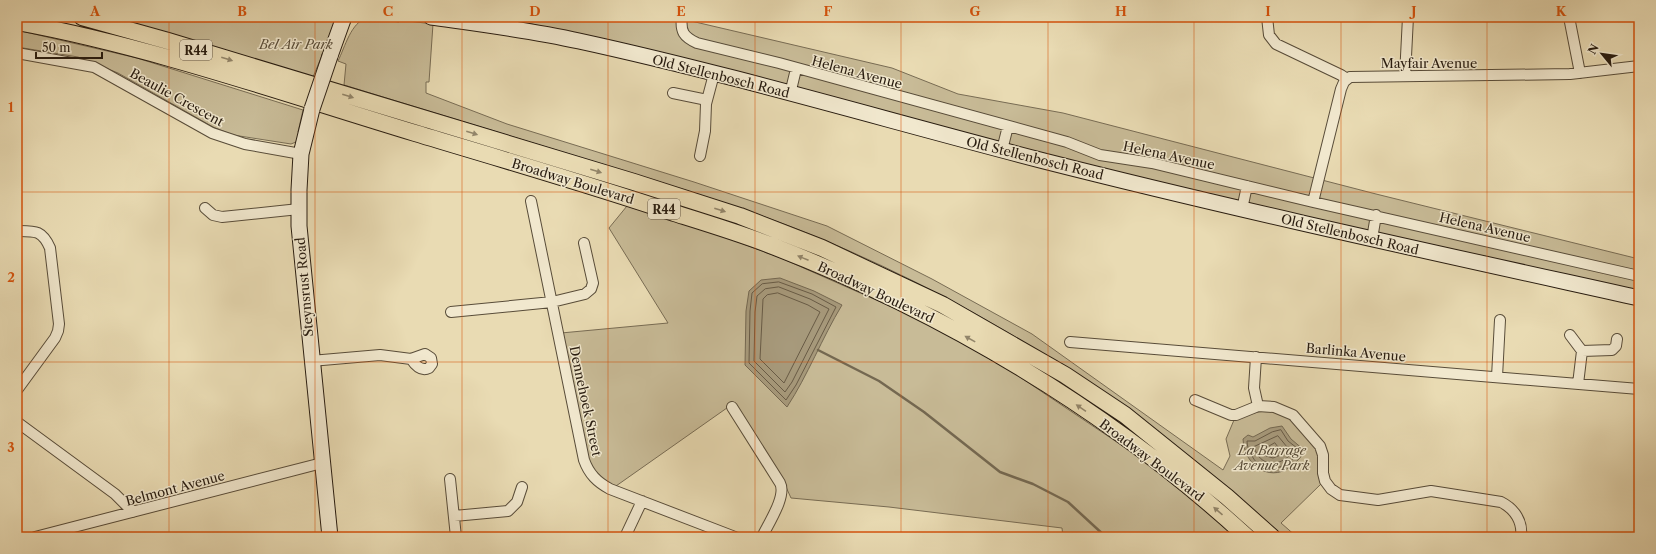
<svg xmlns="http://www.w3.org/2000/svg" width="1656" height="554" font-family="'Libre Caslon Text',serif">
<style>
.green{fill:#c8bb97;stroke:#786c54}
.water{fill:#a79a7c;stroke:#746851}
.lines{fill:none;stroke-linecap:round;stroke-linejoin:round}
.shore{stroke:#685b46;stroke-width:1}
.stream{stroke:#746851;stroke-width:2.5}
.street-casing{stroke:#584c39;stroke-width:12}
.secondary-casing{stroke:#281c10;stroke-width:17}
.primary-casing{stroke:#281c10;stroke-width:18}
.street{stroke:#f1e8ce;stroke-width:10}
.secondary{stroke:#f1e8ce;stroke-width:15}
.primary{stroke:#e9dbb3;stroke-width:16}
.secondary-bridge-casing{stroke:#281c10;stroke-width:17;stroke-linecap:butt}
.secondary-bridge{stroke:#f1e8ce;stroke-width:15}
.oneway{fill:#92856a}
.grid{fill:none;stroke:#d5530c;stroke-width:1;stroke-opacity:0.55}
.labels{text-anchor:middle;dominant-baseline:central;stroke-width:3;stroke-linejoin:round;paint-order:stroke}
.shield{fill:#f1e8ce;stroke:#645949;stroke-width:1}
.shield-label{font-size:12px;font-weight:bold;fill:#281c10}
.park-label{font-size:13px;font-style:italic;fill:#584c38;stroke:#f1e8ce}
.street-label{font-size:13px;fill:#281c10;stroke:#f1e8ce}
.neatline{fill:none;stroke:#d5530c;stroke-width:1.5}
.grid-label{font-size:13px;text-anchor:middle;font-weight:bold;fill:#d5530c}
</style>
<rect width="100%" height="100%" fill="#e9dbb3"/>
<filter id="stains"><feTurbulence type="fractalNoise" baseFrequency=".005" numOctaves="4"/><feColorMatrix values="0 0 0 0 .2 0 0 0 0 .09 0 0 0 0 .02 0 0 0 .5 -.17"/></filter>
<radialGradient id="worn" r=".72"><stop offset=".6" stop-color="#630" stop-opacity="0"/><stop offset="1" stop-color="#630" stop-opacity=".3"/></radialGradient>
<path class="green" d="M111,17H338L313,77Z
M483,17H655L691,21L892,68L958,94L1063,113L1376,194L1639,259V295L1231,201L532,24Z
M367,18L399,22L400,20L433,24L429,82H426V93L507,124L694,182L827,226L932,279L1032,334L1223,470L1230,456L1226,439L1234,420C1266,407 1280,406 1305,433C1309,438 1317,447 1319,454C1321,459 1318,466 1318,472C1318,476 1320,480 1321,484L1281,523L1297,537H1284C1147,412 990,309 819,238C747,208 672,186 598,163C513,137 429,111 344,85L346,64L338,61C345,47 351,22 367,18Z
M17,30L137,58L303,110L298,132H301L296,142L291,144L233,135L213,127L118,73L78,57L17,47Z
M627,206L714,233L781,258L926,322L1014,373L1136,455L1206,511L1235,537H1063L1062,528L889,507L791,498L786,487L734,403L616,486L604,482L589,464L561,333L668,323L609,228Z"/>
<path class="water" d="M780,278L814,291L842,305C822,338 808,375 787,407L745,365L746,311L749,291L761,280Z
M1282,426L1291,439L1304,450C1303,456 1299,459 1295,463C1273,485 1244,467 1243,439L1248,435L1253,437L1270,428Z"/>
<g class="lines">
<path class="shore" d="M779,282L812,294L836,307L796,385L786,400L749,363L750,311L752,293L762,284Z
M779,287L810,299L829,309L792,382L785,392L754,361L755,312L757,296L765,289Z
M778,293L808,305L820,312L784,383L760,359L763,299L767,295Z
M1281,430L1288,441L1297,448L1299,453C1286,468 1264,478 1252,456C1249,450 1247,447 1247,441H1255L1272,432Z
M1278,436L1292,453C1280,467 1260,468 1254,447Z
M1275,443L1283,454L1273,458L1266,456L1263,450Z"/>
<path class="stream" d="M818,350L879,381L924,412L1000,472L1033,484L1068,502L1106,537"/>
<g class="street-casing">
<path id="street" d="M682,17C680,32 684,37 697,43L779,63L1067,142L1100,155L1152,163L1313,202L1639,276
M1267,17L1269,35L1276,44L1341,75L1347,79
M1569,17L1580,73
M17,53L94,67L212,133L245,144L301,154
M1405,76L1408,17
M673,93L707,100
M790,94L796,69
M1002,150L1008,126
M700,156L705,131L706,104L714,74
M531,201L584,460C589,474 597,482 610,489L735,537
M1313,202L1341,89L1344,82L1350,77L1570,74L1639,66
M205,208L213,215L222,217L299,209
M1242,209L1247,186
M17,231C35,231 42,230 50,248L59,324L58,331L55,338L17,390
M1372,239L1376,215
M451,312L552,302L585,294L591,289L593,283L584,243
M1570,335L1582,351L1578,384
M1070,342L1639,389
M1582,351L1612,350L1616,346L1617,339
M1256,357L1254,388L1258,406
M311,361L380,355L411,359L425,354L431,358L432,364L429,368C421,372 415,365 411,359
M1497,377L1500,320
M1195,400L1231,415H1236L1258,406L1274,407L1293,415L1320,446L1323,455V473L1325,481L1331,489L1340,495L1378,500L1431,491L1501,502C1515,509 1523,522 1521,537
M732,407L780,483C787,496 768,524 762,537
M17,422L115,494L133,512
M450,479L456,537
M454,516L508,511L517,502L522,487
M35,537L322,463
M625,537L642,501"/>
</g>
<g class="secondary-casing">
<path id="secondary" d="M431,17C481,24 530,30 579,41C735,75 889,121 1044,161C1241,211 1440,254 1639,298
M330,56L344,17
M312,109L301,154L299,190V226L330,537"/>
</g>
<g class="primary-casing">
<path id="primary" d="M82,17L168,41L634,182L740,216L822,248L943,305L1065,375L1125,415L1227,497L1272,537
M17,22C152,47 283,93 415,133C501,159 588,184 674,213C706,223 739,233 770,245C944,312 1110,411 1247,537"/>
</g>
<use href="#street" class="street"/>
<use href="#secondary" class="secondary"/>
<use href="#primary" class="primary"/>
<g class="secondary-bridge-casing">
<path id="secondary-bridge" d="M312,109L330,56"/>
</g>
<use href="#secondary-bridge" class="secondary-bridge"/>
</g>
<defs><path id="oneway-solid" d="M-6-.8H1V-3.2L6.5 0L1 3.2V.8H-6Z"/></defs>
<g class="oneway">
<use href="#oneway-solid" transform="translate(227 59) rotate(17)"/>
<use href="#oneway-solid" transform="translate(348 96) rotate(17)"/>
<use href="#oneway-solid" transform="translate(472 133) rotate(17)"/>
<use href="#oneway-solid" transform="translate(596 171) rotate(17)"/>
<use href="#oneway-solid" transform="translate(720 210) rotate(18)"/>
<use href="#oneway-solid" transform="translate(803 258) rotate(-158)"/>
<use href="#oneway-solid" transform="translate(970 339) rotate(-151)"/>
<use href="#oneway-solid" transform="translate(1081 408) rotate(-146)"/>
<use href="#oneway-solid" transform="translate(1218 511) rotate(-139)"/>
</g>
<path class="grid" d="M169,17V537M315,17V537M462,17V537M608,17V537M755,17V537M901,17V537M1048,17V537M1194,17V537M1341,17V537M1487,17V537M17,192H1639M17,362H1639"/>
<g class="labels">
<g class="shield">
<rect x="180" y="40" width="32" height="20" rx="3"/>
<rect x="648" y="199" width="32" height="20" rx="3"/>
</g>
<g class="shield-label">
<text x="196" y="50">R44</text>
<text x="664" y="209">R44</text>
</g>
<g class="park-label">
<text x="296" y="44">Bel Air Park</text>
<text x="1272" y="450">La Barrage<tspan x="1272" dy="15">Avenue Park</tspan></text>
</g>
<g class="street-label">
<text x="1429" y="63">Mayfair Avenue</text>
<text transform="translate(857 72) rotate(15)">Helena Avenue</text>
<text transform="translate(721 76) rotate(14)">Old Stellenbosch Road</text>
<text transform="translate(177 97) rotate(29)">Beaulie Crescent</text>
<text transform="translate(1169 155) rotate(12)">Helena Avenue</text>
<text transform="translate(1035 158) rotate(14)">Old Stellenbosch Road</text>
<text transform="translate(573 181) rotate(17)">Broadway Boulevard</text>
<text transform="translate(1485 227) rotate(13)">Helena Avenue</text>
<text transform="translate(1350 234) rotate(13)">Old Stellenbosch Road</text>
<text transform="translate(304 287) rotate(-95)">Steynsrust Road</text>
<text transform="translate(876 292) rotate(25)">Broadway Boulevard</text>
<text transform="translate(1356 352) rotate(5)">Barlinka Avenue</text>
<text transform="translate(586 401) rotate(78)">Dennehoek Street</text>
<text transform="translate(1152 460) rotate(37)">Broadway Boulevard</text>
<text transform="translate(175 488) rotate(-15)">Belmont Avenue</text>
</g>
</g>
<rect width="1656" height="554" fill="none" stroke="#e9dbb3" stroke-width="44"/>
<g transform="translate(1602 54) rotate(299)" stroke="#f1e8ce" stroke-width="3" paint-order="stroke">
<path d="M0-3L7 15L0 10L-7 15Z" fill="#281c10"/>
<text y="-6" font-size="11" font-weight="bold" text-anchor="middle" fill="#281c10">N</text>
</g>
<path d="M36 52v6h66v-6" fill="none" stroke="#281c10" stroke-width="2"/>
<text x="42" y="52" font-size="12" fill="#281c10" stroke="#f1e8ce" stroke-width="3" paint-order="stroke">50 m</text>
<rect x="22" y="22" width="1612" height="510" class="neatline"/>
<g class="grid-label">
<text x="95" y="16">A</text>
<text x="242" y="16">B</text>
<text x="388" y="16">C</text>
<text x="535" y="16">D</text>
<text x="681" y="16">E</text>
<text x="828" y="16">F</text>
<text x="975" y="16">G</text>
<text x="1121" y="16">H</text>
<text x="1268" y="16">I</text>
<text x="1414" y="16">J</text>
<text x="1561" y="16">K</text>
<text x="11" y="112">1</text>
<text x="11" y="282">2</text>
<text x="11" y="452">3</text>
</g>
<rect width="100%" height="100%" filter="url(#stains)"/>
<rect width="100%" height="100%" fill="url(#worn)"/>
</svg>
